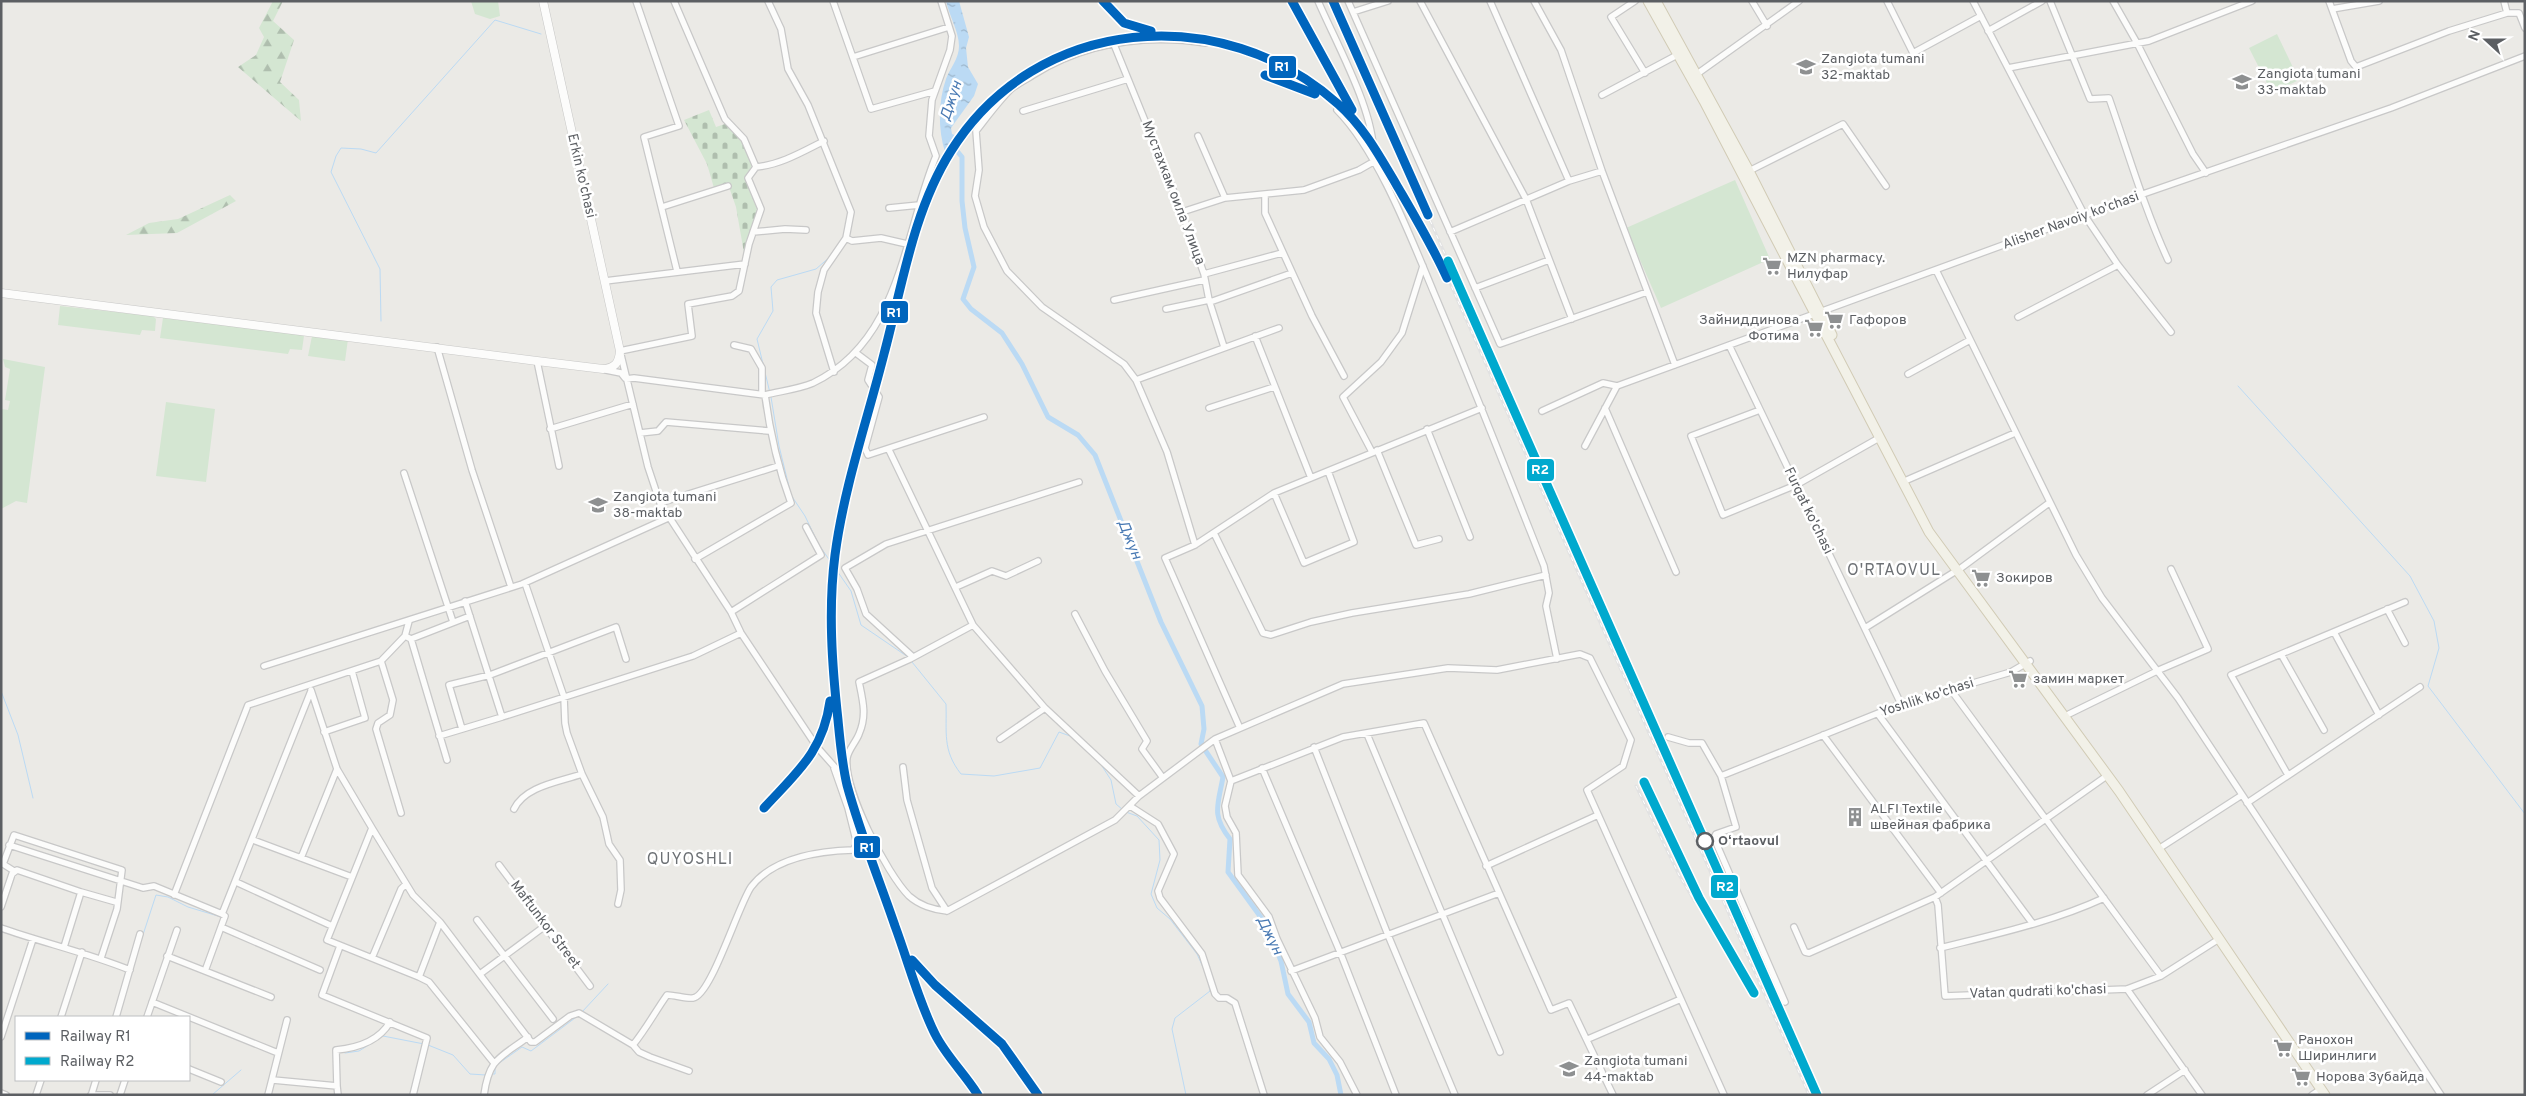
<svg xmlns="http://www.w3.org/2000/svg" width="2526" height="1096" font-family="Overpass,sans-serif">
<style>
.grass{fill:#d4e6d2}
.forest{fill:url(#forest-firs)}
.cemetery{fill:url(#cemetery-stones)}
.water{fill:url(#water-ripples)}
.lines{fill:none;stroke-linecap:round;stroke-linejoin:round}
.stream{stroke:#bbdaf4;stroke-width:1}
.canal{stroke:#bbdaf4;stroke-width:5}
.minor-casing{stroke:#c8c8c8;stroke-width:8}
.secondary-casing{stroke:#c8c8c7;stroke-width:9}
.primary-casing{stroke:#d1cbb5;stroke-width:11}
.minor{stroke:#fcfcfb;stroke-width:5.5}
.secondary{stroke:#fcfcfb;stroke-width:8}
.primary{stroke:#f2f1e8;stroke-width:9}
.rail-casing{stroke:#e2e2e2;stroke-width:3}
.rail{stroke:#fff;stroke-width:1;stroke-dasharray:4;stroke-linecap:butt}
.rail-1-casing{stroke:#fff;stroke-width:12}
.rail-2-casing{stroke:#fff;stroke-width:12}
.rail-1{stroke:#0065bd;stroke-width:9}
.rail-2{stroke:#00a9ce;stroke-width:9}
.stop-dot{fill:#fff;stroke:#5c5f63;stroke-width:2.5}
.labels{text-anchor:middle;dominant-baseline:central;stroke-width:5;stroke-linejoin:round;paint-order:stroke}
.poi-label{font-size:14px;fill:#5c5f63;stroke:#fff;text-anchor:start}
.street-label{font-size:14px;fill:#5c5f63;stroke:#fff}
.stop-label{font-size:14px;font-weight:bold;fill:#5c5f63;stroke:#fff;text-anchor:start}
.water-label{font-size:15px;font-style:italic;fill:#4879b3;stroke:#fff}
.quarter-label{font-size:16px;letter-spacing:1px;fill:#6d7175;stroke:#fff}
.line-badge{stroke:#fff;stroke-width:2}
.badge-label{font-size:14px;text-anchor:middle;font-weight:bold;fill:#fff}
</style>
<defs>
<pattern id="forest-firs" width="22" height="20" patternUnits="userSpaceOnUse" patternTransform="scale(1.25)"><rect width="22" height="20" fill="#d4e6d2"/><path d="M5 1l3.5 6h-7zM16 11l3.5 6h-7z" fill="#afbeae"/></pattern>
<pattern id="cemetery-stones" width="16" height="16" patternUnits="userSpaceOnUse" patternTransform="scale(1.25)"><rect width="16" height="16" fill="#d4e6d2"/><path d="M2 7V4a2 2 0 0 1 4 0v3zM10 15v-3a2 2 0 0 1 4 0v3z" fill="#afbeae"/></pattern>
<pattern id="water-ripples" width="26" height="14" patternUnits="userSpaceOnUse" patternTransform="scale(1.25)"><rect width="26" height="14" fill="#bbdaf4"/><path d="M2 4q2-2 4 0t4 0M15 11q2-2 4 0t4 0" fill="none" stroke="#9bb4c9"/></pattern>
</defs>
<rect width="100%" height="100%" fill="#ebeae6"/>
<path class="grass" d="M471,1H498L500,16L490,19L475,14Z
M2277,34L2299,80L2272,93L2249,48Z
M1735,180L1770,259L1661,308L1626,228Z
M60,306L153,316L156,319L155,331L142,330L140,335L58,325Z
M163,318L301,334L304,336L302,350L290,349L288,354L160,338Z
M312,336L348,339L345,361L308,356Z
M3,359L45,367L27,503L16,501L1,509V409L8,410L10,401L5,400L10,369L5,367Z
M166,402L215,409L206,482L156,476Z"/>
<path class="forest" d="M273,1H283L273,21L294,40L280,82L299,100L301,121L238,67L256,55L264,37L259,28Z
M230,195L236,201L177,233L126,235L149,223L178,219Z"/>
<path class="cemetery" d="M709,110L716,127L725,124L744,141L752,165L746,180L758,208L744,253L736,207L728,184L714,188L707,164L684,120Z"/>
<path class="water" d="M946,1H959L969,37L966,48L968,67L978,84L974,96L951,128L952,134L957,136L945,152C938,129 938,102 946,79C950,68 959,59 959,46C959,32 949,15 946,1Z"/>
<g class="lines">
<path class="stream" d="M381,321L380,269L331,172L336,156L341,148L361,149L376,153L495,20L541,34
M2238,386L2410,576L2434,621L2439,648L2428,686L2525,814
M770,393L757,339L773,311L771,287L777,280L816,269L831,256
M771,397L779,446L791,495L805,516L819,545L851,591L861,625L908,657
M912,662L946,704C947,732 942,750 961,774L994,776L1040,768L1059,732L1070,736
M1,691L18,735L33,798
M1100,763L1111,780L1116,804L1123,810
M1126,812L1137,816L1159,840L1160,860L1151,894L1157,908L1170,919L1197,954L1203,967
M139,947L156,895L168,897L188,907L218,916
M582,1012L608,984
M428,1045L453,1055L470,1074L486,1075
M345,1053L359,1051L383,1036L424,1044
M492,1074H495V1066L522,1047L531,1051L579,1015
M212,1095L241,1070
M1186,1095L1172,1029L1175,1018L1210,991L1209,985"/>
<path class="canal" d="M947,139L962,157V201L965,228L974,267L963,299L971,309L1002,333L1022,364L1048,417L1078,435L1095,455L1161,622L1202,706L1204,729L1201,744L1223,777C1218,805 1211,815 1230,839L1228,872L1265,923L1281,961L1288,994L1309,1022L1314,1043L1329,1059L1337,1075L1341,1095"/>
<g class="minor-casing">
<path id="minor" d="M636,1L679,126L644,137L677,271
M674,1L725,119L744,139L756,167L748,178L761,209L749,244L739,291L732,296L688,304L692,336L620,351L648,467L660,503L731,612L741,633L817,747L848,782
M768,1L781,29L788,69L808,105L851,212L846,238L824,270L818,292L816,313L834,372
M833,1L871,109L935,91
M1318,1C1336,43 1379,119 1373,162
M1348,1L1500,344L1647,292
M1420,1L1526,199L1572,319
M1490,1L1569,181
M1534,1L1561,50L1602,171L1675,365
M1635,1L1611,17L1645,73
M1752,1L1767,26
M1887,1L1913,53L1981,16
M1973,1L2085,216L2118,265L2171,332
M2050,1L2090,99L2109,98C2128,152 2144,208 2168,260
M2113,1L2137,43L2193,154L2206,173
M2329,1L2351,61L2356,67L2449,31L2507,13H2519L2525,28
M2504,1L2507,13
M2332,9L2379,1
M1353,12L1388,1
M1988,31L2042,1
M1113,42L1182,212L1204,274L1209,300L1224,347
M853,57L949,27
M2008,68L2149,41L2252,1
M1697,74L1799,1
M1602,95L1679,54
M1337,110C1378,151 1411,238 1434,293C1472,383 1508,475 1544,566L1549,593L1546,606L1557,659
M1023,111L1128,79
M1198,136L1225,198
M756,167C780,165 802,152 824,141
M1749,171L1843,124L1886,186
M1265,195V213L1312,316L1344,376
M662,207L728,186
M889,208L919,205
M1182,212L1225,198L1304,190L1359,170L1373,162
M753,232L785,229L806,230
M1450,232L1569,181L1602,171
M846,238L852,241L881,238L907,244
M1936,270L2076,555L2102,598L2178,698L2441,1095
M1204,274L1282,253
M605,281L745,264
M1475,288L1549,260
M1114,300L1204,280
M1210,302L1292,273
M1166,309L1209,300
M2018,317L2118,265
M1255,336L1311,478
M734,345L751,349L762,368V394
M1729,345L1901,704
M437,347L472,470L511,587
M856,353L872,365L868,380L879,397L865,448L868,455L984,417
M537,361L559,466
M606,370L621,373L625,378
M1908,374L1970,340
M626,379L634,378L765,395C770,433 778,468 791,503L695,559
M1136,380L1279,328
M1617,386L2143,194L2391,108L2525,56
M765,395C781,391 799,389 813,383C901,341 903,236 936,156L929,136L932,100L950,50L952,36L941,1
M1209,408L1274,387
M1605,408L1676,572
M1760,410L1691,436L1723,515L1796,485L1879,438
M1542,411L1603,383L1617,386
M550,429L633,404
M1427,429L1470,537
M640,433L658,431L666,422L769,431
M1585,446L1617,386
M889,450L973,625L1045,708L1139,796
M1377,450L1416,545L1439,539
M1372,452L1343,397L1381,362L1402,333L1423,266
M404,473L453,622
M1907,480L2015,433
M1274,493L1304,563L1354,542L1328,471
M660,503L778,466
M1214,533L1263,633L1271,635L1311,622L1352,613L1469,594L1546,575
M1195,545L1167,452L1136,380L1124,364L1042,307L1007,271L984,227L975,196L979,170L976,131C987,117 998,102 1010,90C1016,84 1026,80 1033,75C1086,42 1145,34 1206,43
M1961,568L2049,503
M525,583L564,697L565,723L567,733L582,774L603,817L609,844L620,860L621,890L618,904
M956,587L992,571L1006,576L1038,561
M2387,609L2405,643
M731,612L821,555L806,527
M1075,614L1105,671L1147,741L1142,749L1163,778
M973,625L910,659L859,682C863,701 867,716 859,734C856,742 848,750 847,758C843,789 887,874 909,896C919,905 934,910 947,911L1115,820L1139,796L1215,739L1343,684L1448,668L1497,670L1580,654L1590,658L1631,740L1623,766L1587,790L1724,1095
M1865,628L1956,571
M2334,632L2379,715
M405,636L411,639L447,760
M411,639L470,616
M2281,654L2324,730
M913,657L866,614L857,589L845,568L886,544L1079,482
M381,661L393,700L390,715L378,723L376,729L401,813
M264,666L522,584L668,518
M311,690L337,769L372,828L327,940L419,977L440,922L413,895L372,828
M1951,690L2161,976
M1878,714L2033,924
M2069,714L2159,670L2208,649L2171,569
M502,717L693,656L741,633
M1239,726L1165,558L1195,545L1274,493L1482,408
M462,729L449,685L490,675L616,627L626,659
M324,732L365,718L352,671
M1367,734L1500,1052
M1823,735L1941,893
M439,736L502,717L465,601
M1668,737L1689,743H1702L1721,776L1736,827L1716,834L1714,838L1785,1002
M1000,739L1045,708
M1215,739L1231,781L1225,806L1227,817L1236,833L1238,875L1269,917L1277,939L1315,1018L1320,1037L1340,1062L1357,1095
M1314,747L1388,935L1455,1095
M903,767L907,800L932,888L947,911
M1262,768L1340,952L1396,1095
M2288,775L2231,675L2405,602
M1721,776L1901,704L2011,672L2030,661
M1231,781L1343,737L1424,723L1551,1010L1569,1003L1613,1095
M2247,803L2420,687
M1130,806L1158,824L1174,854L1158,891L1160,898L1202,954L1215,994L1219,998H1227L1235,1003L1264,1095
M514,809C525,786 559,782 582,774
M253,840L352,877
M9,845L143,888L154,886L222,914
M2163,846L2242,795
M301,858L337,769
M499,865L590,986
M1486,866L1598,815
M14,871L3,864L14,835L122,870L117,909L101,958
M236,882L332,926
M174,895L248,705L381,661L405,636L409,621
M1935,897L1938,905L1945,996L2127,989L2161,976L2219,939
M1,907L12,874L17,870L81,892
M477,920L553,1019
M440,922L531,1042H535L570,1016L579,1013L633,1045L639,1052L650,1057L689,1071
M221,927L320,970
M1794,927L1805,952L1809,953L1935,897L2108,775
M1,928C44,943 88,953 130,970
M340,946L322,995L427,1038L413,1095
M64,947L81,892L116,902
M1940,948C1996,934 2052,922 2104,898
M167,956L271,997
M372,958L401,889L406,884
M205,971L225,916L222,914L311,691
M1291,971L1499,893
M480,974L545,926
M419,977L429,982L494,1063
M2127,989L2202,1095
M152,1002L278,1053
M61,1017L82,952
M116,1017L140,934
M147,1017L177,930
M1,1037L33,939
M1588,1039L1681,999
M633,1045C646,1029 655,1012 667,995C674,995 687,999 693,998C711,996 738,906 751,887C773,858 819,851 853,850L857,844L848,808L834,768
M189,1069L221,1082
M273,1080L337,1086L336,1050C357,1048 379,1041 390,1022
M337,1086L338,1095
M1,1093L6,1095
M92,1093L96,1080
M36,1095L41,1080
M91,1095H110
M120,1095L125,1080
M268,1095L287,1020
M484,1095C489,1058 500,1058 528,1037
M2147,1095L2185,1070
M2312,1095L2321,1089"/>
</g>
<g class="secondary-casing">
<path id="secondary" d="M1,293L537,361L603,369C615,368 619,363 620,351L543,1"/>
</g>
<g class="primary-casing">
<path id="primary" d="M1648,1L1704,101L1929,532L2119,791L2325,1095
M1656,1L1749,171L1832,335"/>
</g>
<use href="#minor" class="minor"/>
<use href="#secondary" class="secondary"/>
<use href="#primary" class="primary"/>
<g class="rail-casing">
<path id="rail" d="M1103,1L1124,23L1147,31
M1292,1L1354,113
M1333,1L1817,1095
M1265,75L1327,99
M1445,272L1809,1095
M1644,782L1699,898L1754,993
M1636,786L1679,875L1695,902
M764,808C798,771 826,749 831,694
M909,957L935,985L1002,1044L1038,1095
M978,1095C965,1074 946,1056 935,1034C918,1000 908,961 895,926C879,879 860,833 847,785C842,764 840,741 838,720C832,665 828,609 835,555C844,487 867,421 884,354C902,287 913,211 951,151C1036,15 1222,0 1338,104C1363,126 1379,155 1396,184C1414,215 1432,245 1447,278"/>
</g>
<use href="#rail" class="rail"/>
<g class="rail-1-casing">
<path id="rail-1" d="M1103,1L1124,23L1151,31
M1292,1L1352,110
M1333,1L1428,215
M1265,75L1315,94
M764,808C797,772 823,752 830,701
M912,960L935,985L1002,1044L1038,1095
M978,1095C965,1074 946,1056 935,1034C918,1000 908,961 895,926C879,879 860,833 847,785C842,764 840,741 838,720C832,665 828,609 835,555C844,487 867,421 884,354C902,287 913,211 951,151C1036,15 1222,0 1338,104C1363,126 1379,155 1396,184C1414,215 1432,245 1447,278"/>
</g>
<g class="rail-2-casing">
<path id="rail-2" d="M1448,261L1817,1095
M1644,782L1699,898L1754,993"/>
</g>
<use href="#rail-1" class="rail-1"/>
<use href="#rail-2" class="rail-2"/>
</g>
<defs>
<g id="school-bare" transform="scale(1.5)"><path d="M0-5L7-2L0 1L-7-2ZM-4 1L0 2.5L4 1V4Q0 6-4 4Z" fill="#8e9091" stroke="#fff" stroke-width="2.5" paint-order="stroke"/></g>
<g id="supermarket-bare" transform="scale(1.5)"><path d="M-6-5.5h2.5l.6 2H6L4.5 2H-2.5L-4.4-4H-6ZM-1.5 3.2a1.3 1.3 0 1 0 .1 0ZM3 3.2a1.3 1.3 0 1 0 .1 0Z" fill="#8e9091" stroke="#fff" stroke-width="2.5" paint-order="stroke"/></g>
<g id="building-bare" transform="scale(1.5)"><path d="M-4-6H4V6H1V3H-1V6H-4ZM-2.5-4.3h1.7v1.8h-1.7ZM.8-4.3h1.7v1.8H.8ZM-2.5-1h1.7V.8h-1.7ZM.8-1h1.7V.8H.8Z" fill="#8e9091" stroke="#fff" stroke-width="2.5" paint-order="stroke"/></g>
</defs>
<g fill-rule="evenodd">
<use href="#school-bare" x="1806" y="67"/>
<use href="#school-bare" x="2242" y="82"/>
<use href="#supermarket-bare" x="1772" y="266"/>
<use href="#supermarket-bare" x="1834" y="320"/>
<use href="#supermarket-bare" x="1814" y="328"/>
<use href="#school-bare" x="598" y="505"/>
<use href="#supermarket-bare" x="1981" y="578"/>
<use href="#supermarket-bare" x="2018" y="679"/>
<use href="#building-bare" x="1855" y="817"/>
<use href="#supermarket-bare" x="2283" y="1048"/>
<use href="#school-bare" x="1569" y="1069"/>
<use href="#supermarket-bare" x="2301" y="1077"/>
</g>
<circle class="stop-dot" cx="1705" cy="841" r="8"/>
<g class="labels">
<g class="poi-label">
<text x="1821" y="59">Zangiota tumani<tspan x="1821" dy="16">32-maktab</tspan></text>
<text x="2257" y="74">Zangiota tumani<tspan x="2257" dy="16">33-maktab</tspan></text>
<text x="1787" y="258">MZN pharmacy.<tspan x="1787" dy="16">Нилуфар</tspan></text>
<text x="1799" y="320" text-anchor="end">Зайниддинова<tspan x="1799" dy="16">Фотима</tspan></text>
<text x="1849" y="320">Гафоров</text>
<text x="613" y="497">Zangiota tumani<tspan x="613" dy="16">38-maktab</tspan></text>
<text x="1996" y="578">Зокиров</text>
<text x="2033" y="679">замин маркет</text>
<text x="1870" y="809">ALFI Textile<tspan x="1870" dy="16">швейная фабрика</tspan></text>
<text x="2298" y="1040">Ранохон<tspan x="2298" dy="16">Ширинлиги</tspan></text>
<text x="1584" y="1061">Zangiota tumani<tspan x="1584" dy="16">44-maktab</tspan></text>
<text x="2316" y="1077">Норова Зубайда</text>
</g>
<g class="street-label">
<text transform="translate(581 176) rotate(77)">Erkin ko'chasi</text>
<text transform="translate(1173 193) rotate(69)">Мустахкам оила Улица</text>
<text transform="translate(2071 221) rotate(-20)">Alisher Navoiy ko'chasi</text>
<text transform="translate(1808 511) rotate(64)">Furqat ko'chasi</text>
<text transform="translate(1927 698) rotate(-18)">Yoshlik ko'chasi</text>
<text transform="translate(545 925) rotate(53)">Maftunkor Street</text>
<text transform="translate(2038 992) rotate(-2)">Vatan qudrati ko'chasi</text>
</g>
<g class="stop-label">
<text x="1718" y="841">Oʻrtaovul</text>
</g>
<g class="water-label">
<text transform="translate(952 101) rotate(-72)">Джун</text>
<text transform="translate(1129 540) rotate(68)">Джун</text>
<text transform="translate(1269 936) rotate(64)">Джун</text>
</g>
<g class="quarter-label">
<text x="1894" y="571">O'RTAOVUL</text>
<text x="690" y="860">QUYOSHLI</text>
</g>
</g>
<g class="line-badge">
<rect x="1268" y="55" width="29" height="24" rx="5" fill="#0065bd"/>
<rect x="880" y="300" width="29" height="24" rx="5" fill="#0065bd"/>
<rect x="1526" y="458" width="29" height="24" rx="5" fill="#00a9ce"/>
<rect x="853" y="835" width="28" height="24" rx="5" fill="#0065bd"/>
<rect x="1710" y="874" width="29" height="25" rx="5" fill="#00a9ce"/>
</g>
<g class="badge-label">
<text x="1282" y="71">R1</text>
<text x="894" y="317">R1</text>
<text x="1540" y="474">R2</text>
<text x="867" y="852">R1</text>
<text x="1725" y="891">R2</text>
</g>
<rect width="2526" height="1096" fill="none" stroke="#5c5f63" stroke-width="5"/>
<rect x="15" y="1016" width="175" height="65" fill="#ffffff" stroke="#bebfc1"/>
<rect x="25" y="1032" width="25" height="8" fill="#0065bd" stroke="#bebfc1"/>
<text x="60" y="1041" font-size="15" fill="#5c5f63">Railway R1</text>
<rect x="25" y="1057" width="25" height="8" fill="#00a9ce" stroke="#bebfc1"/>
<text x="60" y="1066" font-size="15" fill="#5c5f63">Railway R2</text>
<g transform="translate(2486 40) rotate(291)" stroke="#ffffff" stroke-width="4" paint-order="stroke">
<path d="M0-4L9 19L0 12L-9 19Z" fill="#5c5f63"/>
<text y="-8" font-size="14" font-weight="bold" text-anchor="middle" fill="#5c5f63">N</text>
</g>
</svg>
